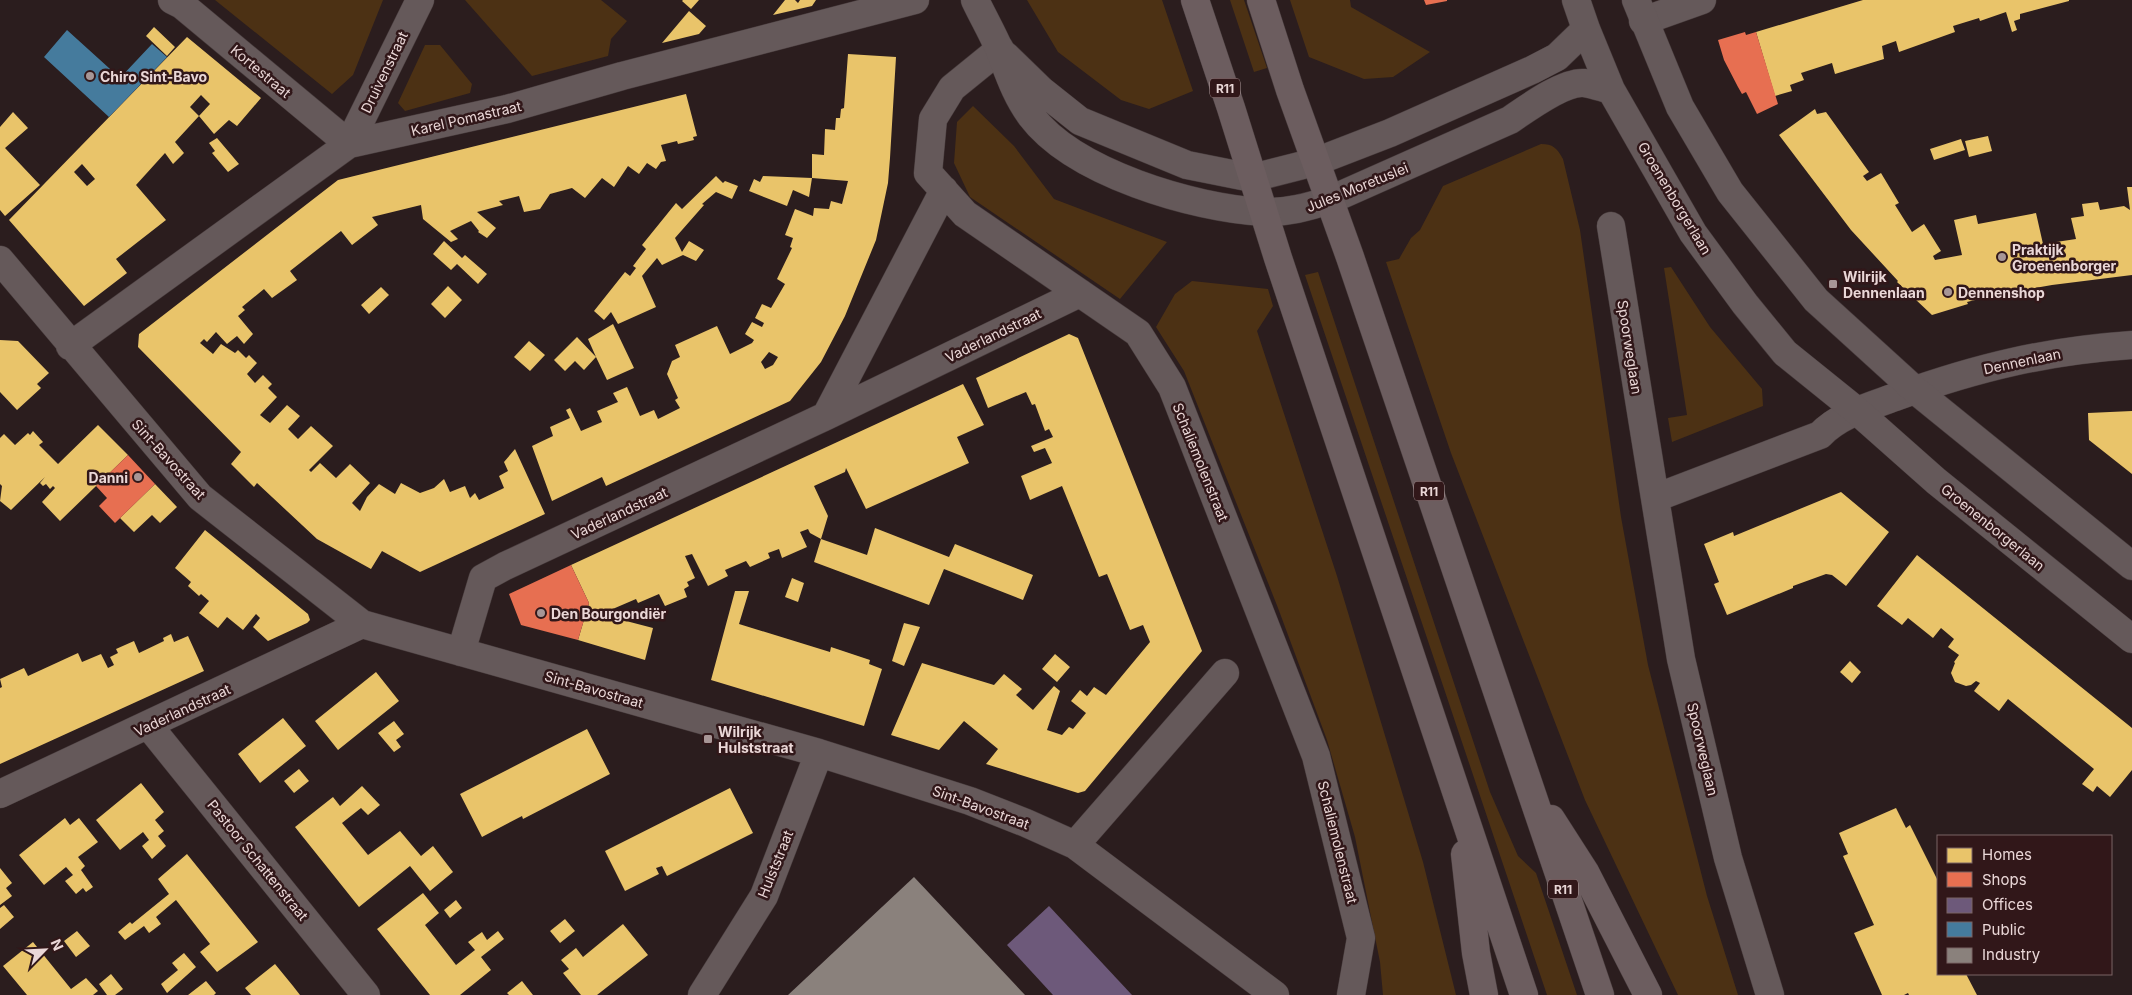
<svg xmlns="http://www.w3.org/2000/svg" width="2132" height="995" font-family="Inter,sans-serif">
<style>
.green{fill:#4c3114}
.homes{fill:#e9c46a;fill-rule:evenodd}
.shops{fill:#e76f51}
.offices{fill:#6d597a}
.public{fill:#457b9d}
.industry{fill:#8a817c}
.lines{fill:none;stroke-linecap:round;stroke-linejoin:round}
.street-casing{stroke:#463a3b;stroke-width:29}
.secondary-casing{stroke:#463a3b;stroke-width:29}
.highway-casing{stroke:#463a3b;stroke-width:29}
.street{stroke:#65595a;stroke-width:28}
.secondary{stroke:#65595a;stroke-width:28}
.highway{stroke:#6c5d5f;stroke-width:28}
.poi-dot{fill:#a79696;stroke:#311719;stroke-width:2}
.labels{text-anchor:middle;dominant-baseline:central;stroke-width:5;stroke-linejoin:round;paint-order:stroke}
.shield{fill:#311719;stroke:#b29d9e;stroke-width:1}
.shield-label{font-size:12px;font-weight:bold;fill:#ead7d7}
.street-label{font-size:14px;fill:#ead7d7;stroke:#311719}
.poi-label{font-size:14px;font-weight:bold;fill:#ead7d7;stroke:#311719;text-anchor:start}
</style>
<rect width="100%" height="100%" fill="#2b1d1e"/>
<path class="green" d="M215,0H383L353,75L332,94Z
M465,0H601L627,21L611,39L608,56L532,76Z
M1027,0H1162L1193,91L1149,109L1121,100L1058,52Z
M1230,0H1244L1267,68L1254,72Z
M1290,0H1350L1351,7L1430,52L1393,77L1364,79L1309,57Z
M425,45H440L472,84L470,93L405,111L398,103Z
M973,106L1014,146L1054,199L1167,242L1120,299L970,197L954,163L957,122Z
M1541,144C1553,144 1557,148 1563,159L1580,230L1621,517L1648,665L1707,896L1738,995H1678L1585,800L1451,453L1386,262L1399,259L1411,238L1420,230L1443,186Z
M1671,267L1710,327L1762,389L1763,406L1672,442L1668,418L1687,415L1664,268Z
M1318,272L1490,792L1518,856L1536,873L1577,995H1547L1305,275Z
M1192,281L1268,289L1273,306L1257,331L1337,576L1423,862L1456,995H1383L1380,962L1355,837L1327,740L1278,608L1184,371L1156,327L1175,294Z"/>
<path class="homes" d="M683,0H699L691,9L682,1Z
M785,0H795L798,3L800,0H816L812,6L773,15Z
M1863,0H2069V1L2020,14V19L2014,21L2017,30L2012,32L2006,12L1980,21L1979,18L1953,26L1955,32L1899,52L1896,41L1882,46L1884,59L1835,74L1832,63L1801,73L1804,80L1790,85L1792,91L1775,96L1756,32Z
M689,11L706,26L699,34L662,43Z
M154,27L175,47L167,56L146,36Z
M187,37L261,98L237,126L229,120L214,134L199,116L175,142L184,153L173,164L165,153L136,185L166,220L116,259L127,273L84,306L9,220ZM201,95L210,104L199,116L190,107ZM82,164L95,179L87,186L74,172Z
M848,54L896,57L890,158L888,183L876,240L845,316L821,362L790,401L606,486L602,477L552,501L532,446L553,436L550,427L570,418L566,410L570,408L581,431L602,422L597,411L618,402L613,393L627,387L640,416L654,410L658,419L680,408L675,400L678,398L667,374L672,361L680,357L675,345L717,326L730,354L752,343L754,340L745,334L752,322L762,327L764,323L755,318L762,304L771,308L785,284L777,279L792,248L790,247L793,238L785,235L795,209L813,216L814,208L829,209L831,201L842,204L848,181L812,178V154L824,155L825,129L835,130L836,118H840L841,109L844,108ZM769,352L778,357L773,365L765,369L761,362Z
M686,94L697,136L693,137L694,140L678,144L677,141L661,145L666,161L661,162L656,169L647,163L639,174L628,166L614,187L602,178L585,198L572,188L550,194L540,209L524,212L519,196L499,201L503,205L477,212L496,228L487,238L478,232L479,231L471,221L450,231L458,239L451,242L423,219L421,205L372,217L378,225L352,245L341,231L290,271L297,280L272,298L264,289L242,307L245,310L238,316L253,334L244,344L237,336L227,344L216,332L207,342L204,339L200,343L213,354L221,344L235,353L238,350L246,358L249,355L257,363L247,374L255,383L263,375L272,384L268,388L277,397L260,415L270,423L287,405L300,416L288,429L298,439L311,426L333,446L309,470L311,472L320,463L336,478L350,464L370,483L352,503L360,511L367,497L379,484L395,494L401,483L420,493L434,488L444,479L450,492L465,486L470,498L475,493L479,500L504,488L499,476L508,471L504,462L515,449L545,514L420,572L382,551L371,569L317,539L257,483L254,487L231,464L241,452L138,347L139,334L338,180Z
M1815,109L1817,114L1826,112L1869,172L1863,176L1867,181L1881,173L1899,203L1895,205L1912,232L1924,224L1941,251L1933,256L1935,260L1962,255L1954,220L1976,215L1978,224L2036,213L2043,244L2076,239L2071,218L2084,216L2082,204L2098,202L2100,210L2124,206L2130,210L2127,187H2132V275L2052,285L1995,295L1967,302L1968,304L1932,315L1897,282L1898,281L1851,230L1779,135Z
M13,112L28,128L5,148L40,185L5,216L0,210V127Z
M1988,136L1992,151L1969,157L1965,141Z
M217,138L239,164L228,172L212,153L215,151L209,143Z
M1961,139L1965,150L1934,160L1930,149Z
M716,176L723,183L725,181L738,186L732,199L716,192L702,204L704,205L675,238L682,252L689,241L704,250L696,261L683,255L662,265L657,258L642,276L656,307L618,324L611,312L604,320L594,311L625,272L630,276L636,268L633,266L646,249L642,245L676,203L682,209Z
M763,176L812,178L809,197L793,190L787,206L749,191L754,179L760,182Z
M444,241L462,258L465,255L487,274L478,284L457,264L451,270L433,254Z
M448,286L462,300L445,318L431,304Z
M381,287L389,295L369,314L361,305Z
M613,324L634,368L607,380L596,357L584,370L575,361L565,371L554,360L577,337L596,357L588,339Z
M1069,334L1078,338L1202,651L1085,791L1078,793L986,764L998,749L964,721L939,750L891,735L922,663L994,685L1004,674L1022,689L1016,695L1033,710L1054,686L1060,691L1047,730L1062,735L1069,727L1073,729L1086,713L1071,701L1080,690L1087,696L1094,687L1106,695L1150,642L1143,625L1130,630L1107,574L1099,577L1062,486L1030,500L1021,476L1052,463L1045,448L1034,452L1031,446L1053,437L1049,429L1045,431L1035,404L1032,405L1026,392L988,408L976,378Z
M0,340L18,341L49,373L37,384L41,388L17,410L0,392Z
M529,341L545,355L530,371L514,357Z
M963,384L984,425L957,437L969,463L866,509L846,468L845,472L814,486L828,516L821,539L810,533L808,529L800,532L807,547L782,558L779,549L768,553L770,558L750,567L746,561L725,570L728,576L708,586L692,554L685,556L695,578L687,582L689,586L684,589L687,597L665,606L659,594L638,603L636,599L608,611L607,616L653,628L645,660L578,640L589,603L571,565Z
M2132,411V474L2089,440L2088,413Z
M98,425L128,455L60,521L42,502L55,488L53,486L50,489L46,484L43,486L40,483L45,477L11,510L0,501L2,486L0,484V438L4,434L15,445L28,433L30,435L33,431L43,442L39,445L58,464Z
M155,484L177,507L160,523L152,515L134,532L120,518Z
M1841,492L1889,532L1846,586L1832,575L1826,574L1793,586V588L1727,615L1714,584L1719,582L1704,544L1733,532L1734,536Z
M875,528L949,557L955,544L1033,575L1023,600L944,569L929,605L814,562L821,539L867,555Z
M205,530L308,614L310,620L307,623L268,641L253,627L260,618L256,614L243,630L227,617L218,628L199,613L209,601L201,594L199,596L188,586L191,582L175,568Z
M1917,555L2132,728V770L2110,797L2097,786L2093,792L2082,784L2094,769L2008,699L1999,711L1974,691L1980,683L1976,681L1971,685L1966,686L1955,682L1951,673L1955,663L1954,662L1959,655L1948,647L1954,639L1941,628L1933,638L1908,618L1902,625L1877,606Z
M792,578L804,583L798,602L785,597Z
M735,591H749L739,624L830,652L831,647L870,660L869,664L882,669L864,726L711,680Z
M904,623L920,627L904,666L892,661Z
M171,634L174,642L188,636L204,671L0,764V688L2,687L0,679L24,668L28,676L78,653L82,662L101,654L108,668L114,665L110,657L118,653L116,649L134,641L139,653L164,641L163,638Z
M1055,654L1070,667L1057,682L1042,669Z
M1850,661L1861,672L1852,683L1840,672Z
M376,672L399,701L338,750L315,721Z
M283,718L306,746L260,783L238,754Z
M394,721L404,734L396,740L401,747L394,752L378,733Z
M587,729L610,774L523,819L522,816L482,837L460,794Z
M299,769L309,781L294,793L284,781Z
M141,783L164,812L155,820L164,831L158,836L166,846L152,859L142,846L149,840L143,832L120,850L96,820Z
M362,786L380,805L368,815L361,808L342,823L368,855L400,831L421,856L433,846L453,872L430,891L410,866L359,907L295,827L333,797L340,806Z
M730,788L753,833L667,876L662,866L656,868L659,874L625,891L605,851Z
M1896,808L1906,828L1910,825L1938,881V974H1966L1977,995H1909L1908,993L1904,995H1882L1854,933L1874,925L1843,856L1848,854L1839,833Z
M65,818L70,825L79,818L98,842L78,857L85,866L81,870L93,887L86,892L83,888L76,894L65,881L73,875L66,867L44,885L19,855Z
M187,854L258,942L217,972L200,952L210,944L176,900L156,917L161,924L149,933L144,926L125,940L118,932L130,922L132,924L169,894L158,879Z
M0,868L12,883L6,888L12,896L0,905Z
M423,893L439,913L425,925L456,965L475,950L468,942L482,932L487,940L498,931L504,939L481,957L491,970L460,995H430L377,929Z
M456,900L462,908L450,918L444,910Z
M4,905L14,917L0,929V908Z
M565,919L575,931L560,943L550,931Z
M623,924L648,955L597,995H581L563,973L569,969L561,960L576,948L583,957Z
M77,931L90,946L76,957L64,941Z
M33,942L71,989L86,978L98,991L93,995H27L3,966Z
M184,953L196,967L167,993L161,984L178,970L172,963Z
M275,964L293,986L300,995H251L245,988Z
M111,974L123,989L115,995H107L99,984Z
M206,981L216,993L214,995H188Z
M522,981L533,995H509L507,993Z"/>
<path class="shops" d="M1424,0H1447V1L1426,5Z
M1745,32L1746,35L1756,32L1778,104L1757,114L1746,92L1742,94L1738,87L1724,60L1718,40Z
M128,455L155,484L115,523L99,506L107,498L96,486Z
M571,565L589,603L578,640L521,625L509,594Z"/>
<path class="offices" d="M1049,906L1132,995H1053L1007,945Z"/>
<path class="public" d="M67,30L120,78L152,44L167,57L109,117L44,57Z"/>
<path class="industry" d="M914,877L1025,995H788Z"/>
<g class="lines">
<g class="street-casing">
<path id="street" d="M172,0L182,5L349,144L420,0
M1643,21L1702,0
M1000,49L952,88L933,119L928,173L965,214L1138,333L1172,387L1316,756L1361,938L1351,995
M1611,226L1681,659L1728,858L1770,995
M0,260L200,497L362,624L819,753L970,801L1026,823L1075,845L1275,995
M70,346L349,144L507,109L622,76L915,0
M826,416L944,190
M1655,498L1820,435C1840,414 1871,406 1898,396C1979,367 2046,351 2132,345
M461,652L483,578L505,566L826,416L1080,293
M149,726L366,995
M0,794L362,624
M1075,845L1225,673
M702,995L764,896L819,753"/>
</g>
<g class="secondary-casing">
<path id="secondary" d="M975,0C983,17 993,34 1000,51C1009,74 1016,96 1031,116C1074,173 1193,208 1263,212C1286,213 1308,207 1330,200L1510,120C1526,109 1564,81 1584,83C1593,84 1603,88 1611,90
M1576,0L1586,29L1611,90L1693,233L1745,304L1785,353L1857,411L1936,481L2132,639
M1636,0L1680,107L1730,192L1816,300L1915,390L2132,566
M1006,56L1041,90L1080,121L1187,165L1252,178L1315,162L1390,133L1532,70L1557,57L1586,29"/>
</g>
<g class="highway-casing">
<path id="highway" d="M1195,0L1231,108L1278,258L1524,995
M1261,0L1290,90L1350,257L1600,995
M1551,819L1585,872L1648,995
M1465,854L1476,953L1484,995"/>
</g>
<use href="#street" class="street"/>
<use href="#secondary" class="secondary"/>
<use href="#highway" class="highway"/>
</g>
<g class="poi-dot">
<circle cx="90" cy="76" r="5"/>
<circle cx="2002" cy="257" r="5"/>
<rect x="1828" y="279" width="10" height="10" rx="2.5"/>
<circle cx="1948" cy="292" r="5"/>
<circle cx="138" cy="477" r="5"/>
<circle cx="541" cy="613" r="5"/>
<rect x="703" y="734" width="10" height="10" rx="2.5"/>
</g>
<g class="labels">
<g class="shield">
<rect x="1210" y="78.5" width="30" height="19" rx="4"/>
<rect x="1414" y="481.5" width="30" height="19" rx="4"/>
<rect x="1548" y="879.5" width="30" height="19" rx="4"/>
</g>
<g class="shield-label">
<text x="1225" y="88">R11</text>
<text x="1429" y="491">R11</text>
<text x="1563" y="889">R11</text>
</g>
<g class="street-label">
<text transform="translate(261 71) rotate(40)">Kortestraat</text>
<text transform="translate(384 72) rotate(-64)">Druivenstraat</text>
<text transform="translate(466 118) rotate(-13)">Karel Pomastraat</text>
<text transform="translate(1357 187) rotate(-22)">Jules Moretuslei</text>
<text transform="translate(1675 198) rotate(59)">Groenenborgerlaan</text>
<text transform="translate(993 335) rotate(-26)">Vaderlandstraat</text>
<text transform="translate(1630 347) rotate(81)">Spoorweglaan</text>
<text transform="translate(2022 361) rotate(-12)">Dennenlaan</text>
<text transform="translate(169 459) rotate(48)">Sint-Bavostraat</text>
<text transform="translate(1201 462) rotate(68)">Schaliemolenstraat</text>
<text transform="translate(619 513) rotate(-25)">Vaderlandstraat</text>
<text transform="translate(1993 527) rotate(39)">Groenenborgerlaan</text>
<text transform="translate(594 689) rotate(16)">Sint-Bavostraat</text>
<text transform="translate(182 710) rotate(-25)">Vaderlandstraat</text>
<text transform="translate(1703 749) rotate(77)">Spoorweglaan</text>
<text transform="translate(981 807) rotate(20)">Sint-Bavostraat</text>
<text transform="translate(1338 842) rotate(76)">Schaliemolenstraat</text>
<text transform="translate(258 860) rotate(51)">Pastoor Schattenstraat</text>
<text transform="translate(775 864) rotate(-68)">Hulststraat</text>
</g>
<g class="poi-label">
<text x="100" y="76">Chiro Sint-Bavo</text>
<text x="2012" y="249">Praktijk<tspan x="2012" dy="16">Groenenborger</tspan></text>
<text x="1843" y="276">Wilrijk<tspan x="1843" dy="16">Dennenlaan</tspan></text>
<text x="1958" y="292">Dennenshop</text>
<text x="128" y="477" text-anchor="end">Danni</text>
<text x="551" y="613">Den Bourgondiër</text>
<text x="718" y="731">Wilrijk<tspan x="718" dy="16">Hulststraat</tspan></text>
</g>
</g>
<rect x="1937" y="835" width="175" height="140" fill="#311719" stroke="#7b6465"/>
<rect x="1947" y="848" width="25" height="15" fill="#e9c46a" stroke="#7b6465"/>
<text x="1982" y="860" font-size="15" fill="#ead7d7">Homes</text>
<rect x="1947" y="872" width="25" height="15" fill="#e76f51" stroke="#7b6465"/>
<text x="1982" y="885" font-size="15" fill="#ead7d7">Shops</text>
<rect x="1947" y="898" width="25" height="15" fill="#6d597a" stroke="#7b6465"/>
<text x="1982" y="910" font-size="15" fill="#ead7d7">Offices</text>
<rect x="1947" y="922" width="25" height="15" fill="#457b9d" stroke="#7b6465"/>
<text x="1982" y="935" font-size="15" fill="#ead7d7">Public</text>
<rect x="1947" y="948" width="25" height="15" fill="#8a817c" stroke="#7b6465"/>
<text x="1982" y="960" font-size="15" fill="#ead7d7">Industry</text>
<g transform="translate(45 950) rotate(66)" stroke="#311719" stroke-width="4" paint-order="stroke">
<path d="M0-4L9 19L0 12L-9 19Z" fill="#ead7d7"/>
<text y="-8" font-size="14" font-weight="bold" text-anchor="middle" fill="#ead7d7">N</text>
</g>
</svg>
